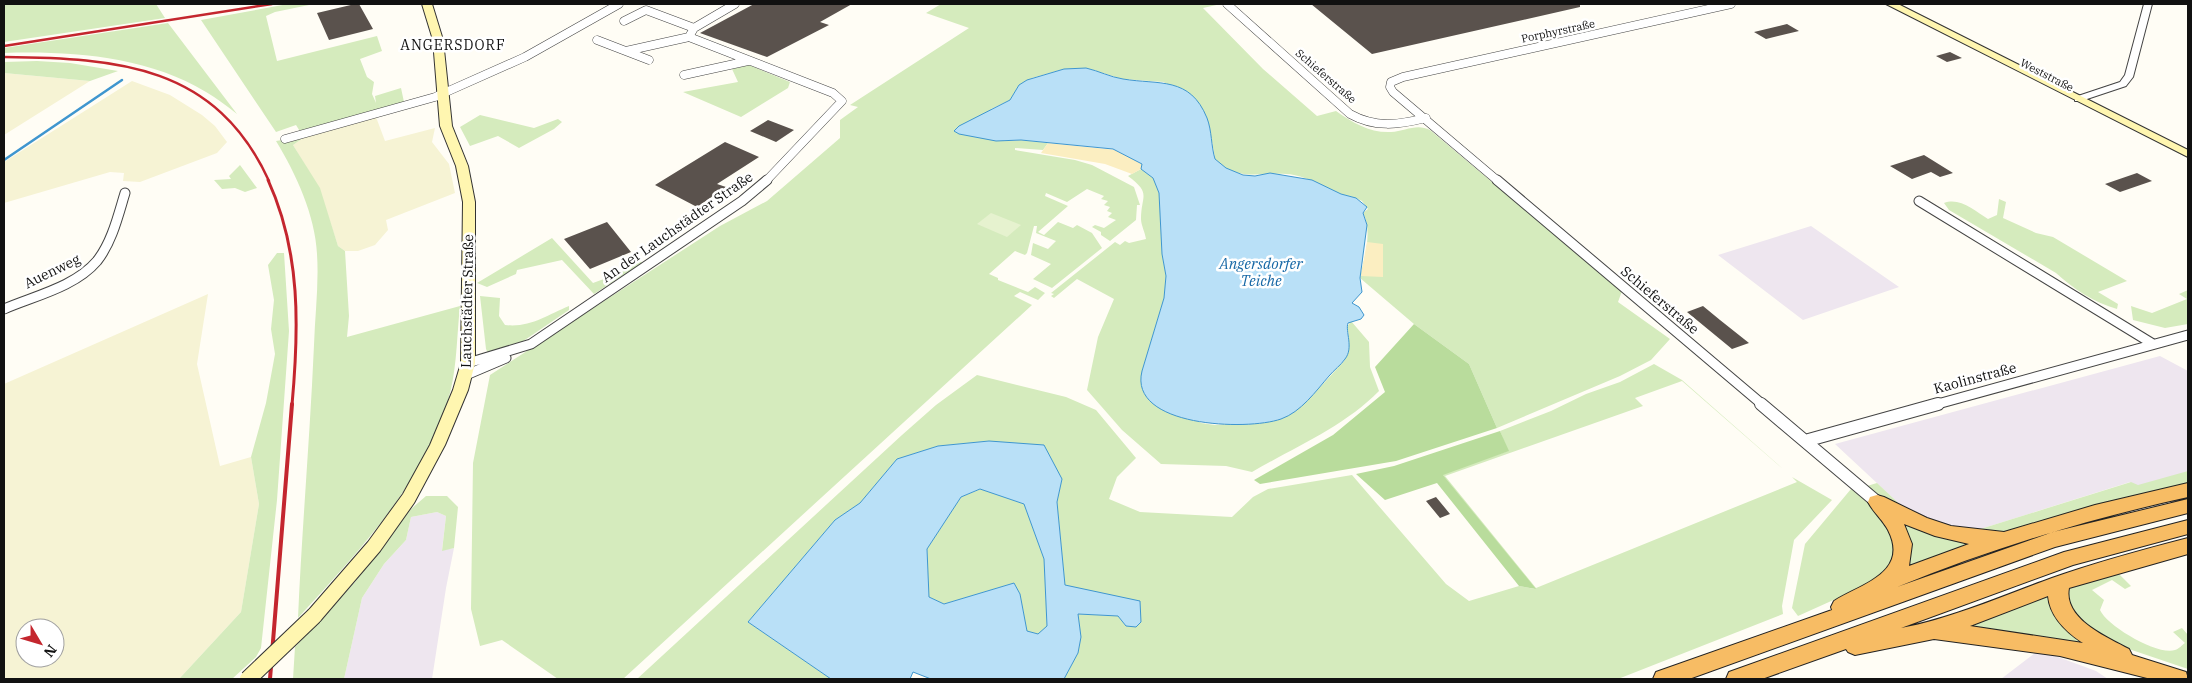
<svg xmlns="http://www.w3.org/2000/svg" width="2192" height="683" font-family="'IBM Plex Serif',serif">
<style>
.industrial{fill:#eee6ef}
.farmland{fill:#f6f3d4;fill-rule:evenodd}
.green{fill:#d5ebbd}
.forest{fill:#b9dc9c}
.sand{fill:#fbeec1}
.pitch{fill:#e6f2cf}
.water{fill:#b9e0f7;stroke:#3f96cf;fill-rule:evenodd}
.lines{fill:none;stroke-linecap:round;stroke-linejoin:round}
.stream{stroke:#3f96cf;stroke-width:2.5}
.building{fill:#5a524d}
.minor-far2-casing{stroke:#444;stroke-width:9}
.minor-far1-casing{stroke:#444;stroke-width:11}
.minor-casing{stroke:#444;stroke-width:14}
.tertiary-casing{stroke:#444;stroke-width:2}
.secondary-casing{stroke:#333;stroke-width:2}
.trunk-casing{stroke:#222;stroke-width:2}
.minor-far2{stroke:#fff;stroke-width:8}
.minor-far1{stroke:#fff;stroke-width:9}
.minor{stroke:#fff;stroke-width:12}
.tertiary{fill:#fff;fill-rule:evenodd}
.secondary{fill:#fff6b0;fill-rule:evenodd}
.trunk{fill:#f7bc64;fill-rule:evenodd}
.rail-far2{stroke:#c4262e;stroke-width:2.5}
.rail-far1{stroke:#c4262e;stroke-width:3}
.rail{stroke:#c4262e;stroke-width:4}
.secondary-bridge-casing{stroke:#333;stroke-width:18;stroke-linecap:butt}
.secondary-bridge{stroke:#fff6b0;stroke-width:16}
.labels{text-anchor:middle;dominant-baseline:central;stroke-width:5;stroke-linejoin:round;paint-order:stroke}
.far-street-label{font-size:11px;fill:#111;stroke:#fff}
.far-quarter-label{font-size:14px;letter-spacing:1px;fill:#111;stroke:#fff}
.street-label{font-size:14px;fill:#111;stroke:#fff}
.water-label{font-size:15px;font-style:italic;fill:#1768a6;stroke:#fff}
</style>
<rect width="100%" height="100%" fill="#fffdf5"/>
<path class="industrial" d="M1811,226L1899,287L1803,320L1718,255Z
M2160,356L2188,371V474L2139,489L2130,482L1974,531L1958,529L1908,512L1835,444Z
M437,512L446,516L442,550L454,548L446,588L432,679H344L362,598L384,564L406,540L411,517Z
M2039,650L2096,671L2108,679H2001Z"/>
<path class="farmland" d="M4,73L90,81L4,135Z
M132,81L170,95L202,115L215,126L227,142L217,153L140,182L123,181L124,173L110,172L4,203V162Z
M376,117L385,141L435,128L432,142L449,164L455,193L386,220L388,230L375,245L358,251H345L338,246L319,188L293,145L306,136Z
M208,294L197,364L220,466L251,457L259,504L241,612L179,679H4V384ZM25,628H55V658H25Z"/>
<path class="green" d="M4,4H156L165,18L4,42Z
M288,4H314L275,12L266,16L277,61L377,36L382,51L360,59L367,77L374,82L372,94L376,103L375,96L401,88L404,102L301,133L296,125L276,132L201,20Z
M941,4H1221L1203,8L1263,69L1317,116L1336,111C1353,123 1370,133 1391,132C1405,131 1417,123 1430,130L1622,291L1618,302L1670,339L1651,360L1620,376L1497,428L1469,364L1414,324L1360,278C1364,259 1373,231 1363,213L1368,209L1362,201C1355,197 1348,196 1340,194C1324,188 1311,178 1294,175C1266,170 1237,184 1215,159L1212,141L1164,82L1122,79L1090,69H1064L1032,78L1019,85L1010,100L991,109L1004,141L1021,140L1048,143L1043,150L1015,148V150L1075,160L1092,165L1134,187L1140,205H1137L1136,220L1110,241L1101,235V232L1092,227L1095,225L1104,228L1116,220L1108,217L1112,213L1107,211L1110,207L1104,205L1108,201L1101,199L1104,196L1087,189L1067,202L1046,193L1045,196L1068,206L1038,232L1044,235L1058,222L1073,228L1077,225L1092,233L1102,248L1052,288L1033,279L1051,264L1031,255L1033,243L1048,249L1056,241L1036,233L1037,226H1034L1027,253L1025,255L1015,251L989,274L998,278V280L1028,292L1035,287L1045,293L1038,300L1020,292L1014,296L1032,305L623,679H558L502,640L480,646L471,609L473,463L490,375L720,226L767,201L840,138V120L858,107L850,105L969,28L926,13Z
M168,23L237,114C227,106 216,98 206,92C146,56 71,51 4,53V48Z
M37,61L70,63L118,71L90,81L4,73V62Z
M749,65L790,82L788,88L741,117L683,92L738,82L732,69Z
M480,115L534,128L558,119L562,122L554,129L519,148L498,136L470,146L460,127Z
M306,136L293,145L320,188L338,246L345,251L349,316L347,337L460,306C457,333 457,363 451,389C429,478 358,552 298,618C302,527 310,436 314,345C315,315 319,284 317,254C315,215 296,174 276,141Z
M240,165L257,188L245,192L235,188L222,189L214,180L231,179L229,176Z
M1141,169L1153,178L1159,193L1162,254L1166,276L1164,298L1142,371L1201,423L1215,425L1272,421L1287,416L1311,397L1344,361C1349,353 1350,335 1347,327L1351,321L1369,342L1370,367L1379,391C1345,426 1295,447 1252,472L1226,466L1161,464L1122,430L1087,390L1098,337L1114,299L1077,279L1054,298L1051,296L1054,294L1051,293L1115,242L1120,245L1125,241L1129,243L1146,239C1145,232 1141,225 1141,219C1141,195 1152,194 1128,176Z
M1999,199L2006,202L2003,218L2036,233L2053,237L2127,281L2098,292L2118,304L2117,309C2095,303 2072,288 2056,273L1949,210L1944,203C1960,197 1975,211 1988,219L1997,215Z
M552,238L593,283L620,273L640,260L642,263L594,294L562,260L517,270L516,274L487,287L477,283Z
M277,253H284L289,331L277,500L261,648L256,657L232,679H179L241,612L259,504L251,457L266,403L275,354L271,329L274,300L268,265Z
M2188,290V324L2165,328L2133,320L2131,306L2152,313L2187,299L2179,294Z
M480,296L500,298L499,316L505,325C530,328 547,315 569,306V310L516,346L488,353L486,349Z
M1654,364L1682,380L1783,469L1682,381L1635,398L1643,406L1445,476L1536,588L1797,482L1792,477L1832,500L1794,540L1782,606L1783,614L1618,679H1064L1078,653L1081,637L1078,614L1118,616L1126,626L1141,622L1065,585L1057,502L1062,479L989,441L938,446L897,459L860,503L835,520L748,622L831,679H637L902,435L936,405L977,375L1066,397L1096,410L1136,458L1117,477L1109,499L1140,512L1232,517L1253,497L1268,489L1352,475L1446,584L1469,601L1519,586L1535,589L1442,474L1508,451L1500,431L1551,411L1586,394L1620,382Z
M2188,471V484L2133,496L2008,531C1958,542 1904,520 1867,486L1877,483L1908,512L1926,520L1974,531L2131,482L2138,485Z
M981,489L1024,504L1044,559L1047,627L1038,634L1027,631L1020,594L1014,583L944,604L929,597L927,549L961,497Z
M1851,489L1857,491L1884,517L1898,555L1880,579L1798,616L1792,608L1805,544Z
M426,496H447L458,507L454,548L442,551L446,516L437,512L411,517L406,540L384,564L362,598L344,679H293L295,647L355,582L411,509Z
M1900,518L1979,542L1908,570Z
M2116,571L2131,586L2125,589L2112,580L2092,590L2104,600L2100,610C2107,626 2158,656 2175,650C2179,649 2182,645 2185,643L2173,632L2182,628L2188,635V669L2117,645L2094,634L2068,607L2067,589L2070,586Z
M2051,592L2114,653L1960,627Z"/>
<path class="forest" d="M1414,324L1469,364L1497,428L1396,461L1260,484L1254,480L1333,435L1385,392L1375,367Z
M1500,431L1509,451L1443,475L1536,589L1519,586L1437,483L1385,500L1356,474L1394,466Z"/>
<path class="sand" d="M1048,143L1116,150L1142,164L1141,169L1132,174L1105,164L1041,153Z
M1367,242L1383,244V277L1361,276Z"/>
<path class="pitch" d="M991,213L1021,225L1007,237L977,224Z"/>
<path class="water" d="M1086,68C1099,71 1110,77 1123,79C1159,85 1190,76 1207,118C1212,131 1211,146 1215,159L1226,168L1243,175L1255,176L1270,173L1312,180L1341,194L1356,198L1367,207L1363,213L1367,225L1360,278L1362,292L1352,303L1359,307L1364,315L1361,319L1348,323C1345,331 1354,348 1345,359C1341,365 1334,370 1329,376C1316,391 1301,412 1281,419C1247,431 1128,427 1142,371L1164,298L1166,276L1162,254L1159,193L1153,178L1141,169L1142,164L1113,149L1021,140L996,141L959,134L954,131L959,126L1010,100L1019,85L1027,80L1064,69Z
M989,441L1044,445L1062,479L1057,502L1065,585L1140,601L1141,622L1136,627L1126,626L1118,616L1078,614L1081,637L1078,653L1064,679H931L913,672L910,679H831L748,622L835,520L860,503L897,459L938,446ZM980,489L1024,504L1044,559L1047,626L1038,634L1027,631L1020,594L1014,583L944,604L929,597L927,549L961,497Z"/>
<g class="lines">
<path class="stream" d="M4,160L122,80"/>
</g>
<path class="building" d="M355,4H359L373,29L329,40L317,13Z
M754,4H852L820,22L829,25L767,57L700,33Z
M1311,4H1580V7L1372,54Z
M1787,24L1799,31L1766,39L1754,32Z
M1950,52L1962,58L1947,62L1936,56Z
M768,120L794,130L776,142L750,131Z
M725,142L759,157L717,184L726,187L697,207L655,185Z
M1924,155L1953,173L1940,177L1931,172L1912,179L1890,166Z
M2137,173L2152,181L2120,192L2105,184Z
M607,222L631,252L590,269L564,239Z
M1703,306L1720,320L1749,343L1732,349L1687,312Z
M1436,497L1450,514L1440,518L1426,501Z"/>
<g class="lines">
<g class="minor-far2-casing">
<path id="minor-far2" d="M735,4L694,28L689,37L833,93L842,101L766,181
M1227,4L1350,114C1375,128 1398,125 1426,118
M624,21L646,10L694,28
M597,40L649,60
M626,51L689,37
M684,75L748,61
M285,139L435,97L525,57L619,4
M1498,181L1393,92L1390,87L1391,82L1403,77L1731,4"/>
</g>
<g class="minor-far1-casing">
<path id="minor-far1" d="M1497,180L1763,405
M1919,201L2153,344
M4,309C34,296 75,287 97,261C112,242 118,216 125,193
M468,363L531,344L742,201L767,180
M466,375L506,358
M1934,405L2188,335"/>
</g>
<g class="minor-casing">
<path id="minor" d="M1761,404L1877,502
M1805,441L1938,404"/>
</g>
<g class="tertiary-casing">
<path id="tertiary" d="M2144,4H2152L2133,77L2126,86L2081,101H2075V97L2120,82L2125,75Z"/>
</g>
<g class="secondary-casing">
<path id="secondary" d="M422,4H432L443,40L452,126L468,166L475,202V363L468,390L445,445L414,503L380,551L320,621L314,623L308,621L305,616L308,611L368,542L403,494L430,445L453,390L461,363L463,202L456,166L440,126L433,40Z
M1886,4H1898L2188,150V157Z"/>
</g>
<g class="trunk-casing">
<path id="trunk" d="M2188,483V497C2089,519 1992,548 1897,587L2053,532L2188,499V513L2055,547L1689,679H1653L1656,672L1832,610L1831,607L1834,601C1861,584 1910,573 1888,530C1882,519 1873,512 1868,502L1870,497L1877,495L1884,497L1927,518L1951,526L2004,532L2095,505ZM1904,524L1935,536L1969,544L1909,566L1912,544Z
M2188,520V534L2073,565L1901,628C1953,618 2002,596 2052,578C2097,562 2142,550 2188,538V554L2069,588C2063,619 2107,637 2129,649L2132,655L2186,672L2188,679H2151L2060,656L1934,639L1855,655L1848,652L1846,649L1762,679H1726L1729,672L2064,552ZM2048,596C2050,617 2066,632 2083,643L1970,626Z"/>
</g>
<use href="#minor-far2" class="minor-far2"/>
<use href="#minor-far1" class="minor-far1"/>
<use href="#minor" class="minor"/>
<use href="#tertiary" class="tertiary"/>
<use href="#secondary" class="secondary"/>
<use href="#trunk" class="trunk"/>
<path class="rail-far2" d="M4,46L272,4
M4,57C118,58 216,65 269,181"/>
<path class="rail-far1" d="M268,180C301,252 299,328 292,405"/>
<path class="rail" d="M270,679L292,404"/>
<g class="secondary-bridge-casing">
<path id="secondary-bridge" d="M248,679L314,616"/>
</g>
<use href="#secondary-bridge" class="secondary-bridge"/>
</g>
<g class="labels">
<g class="far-street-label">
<text transform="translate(1558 31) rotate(-12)">Porphyrstraße</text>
<text transform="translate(2047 75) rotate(27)">Weststraße</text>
<text transform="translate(1326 76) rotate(41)">Schieferstraße</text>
</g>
<g class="far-quarter-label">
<text x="453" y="45">ANGERSDORF</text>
</g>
<g class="street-label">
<text transform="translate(677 227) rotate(-35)">An der Lauchstädter Straße</text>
<text transform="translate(52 271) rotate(-26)">Auenweg</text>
<text transform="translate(1660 300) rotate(40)">Schieferstraße</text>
<text transform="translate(467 301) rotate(-89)">Lauchstädter Straße</text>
<text transform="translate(1975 378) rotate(-15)">Kaolinstraße</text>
</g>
<g class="water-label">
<text x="1261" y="263">Angersdorfer<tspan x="1261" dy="17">Teiche</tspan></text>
</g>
</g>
<rect width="2192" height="683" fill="none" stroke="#111111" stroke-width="10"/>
<g transform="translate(40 643) rotate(128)"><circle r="24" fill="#ffffff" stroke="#a0a0a0"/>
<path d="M0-4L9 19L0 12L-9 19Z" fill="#c4262e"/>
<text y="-8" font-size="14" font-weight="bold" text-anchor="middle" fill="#111111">N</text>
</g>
</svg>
